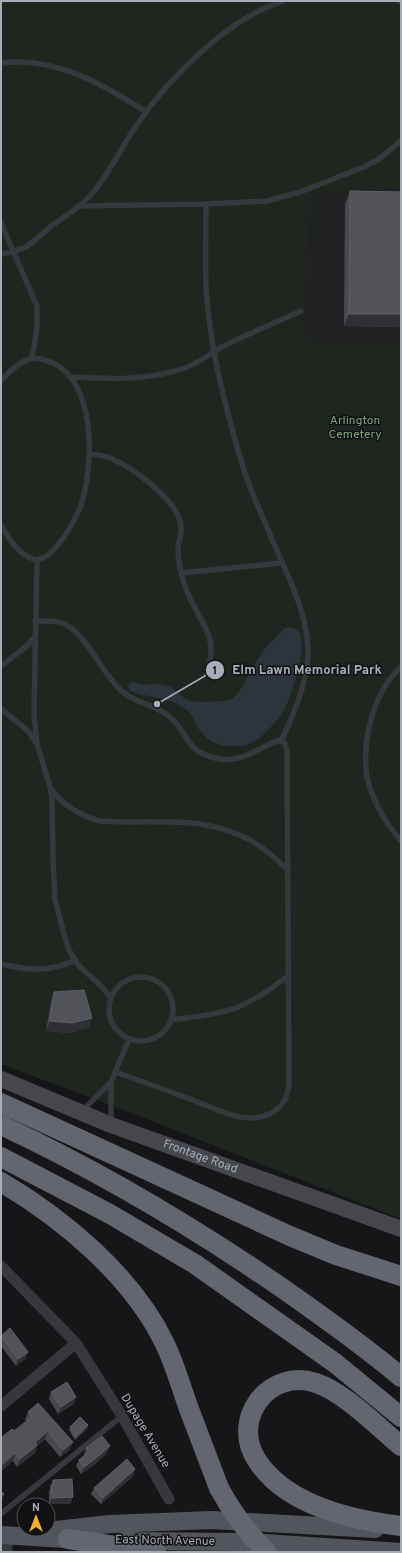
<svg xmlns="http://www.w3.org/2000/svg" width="402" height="1553" font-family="Overpass,sans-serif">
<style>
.built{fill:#222225}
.green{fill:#1e261f}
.water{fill:#2c353c}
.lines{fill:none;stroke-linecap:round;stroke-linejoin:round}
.lane{stroke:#37383d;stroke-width:5.5}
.street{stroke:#37383d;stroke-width:11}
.secondary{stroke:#45474d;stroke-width:16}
.primary{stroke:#53555c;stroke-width:18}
.highway{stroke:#63666e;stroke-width:20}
.highway-bridge{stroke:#63666e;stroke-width:20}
.wall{fill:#47494d}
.shaded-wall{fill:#2f3033}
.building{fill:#525359;stroke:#5f6168}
.labels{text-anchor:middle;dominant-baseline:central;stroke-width:3;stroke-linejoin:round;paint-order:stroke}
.park-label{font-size:12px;fill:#7fa381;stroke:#111113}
.street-label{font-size:12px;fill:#a8adb8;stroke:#111113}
.leader{fill:none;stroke:#a8adb8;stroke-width:1.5}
.callout-dot{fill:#a8adb8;stroke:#111113;stroke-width:1.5}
.mark-label{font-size:12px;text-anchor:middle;font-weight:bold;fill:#111}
.callout-label{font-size:13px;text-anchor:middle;font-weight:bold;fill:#a8adb8;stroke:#111113;stroke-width:3;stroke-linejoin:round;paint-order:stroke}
</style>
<rect width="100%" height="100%" fill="#161618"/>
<path class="built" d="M401,189V345L309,344L311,195Z"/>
<path class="green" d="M1,1H401V189L311,196L309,343L401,345V1219L126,1111L1,1064Z"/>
<path class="water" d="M290,627C292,628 294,628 296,629C311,638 291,698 284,710C276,722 263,738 249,744C244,746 237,746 231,746C217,747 205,739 198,728C195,725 195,720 193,717C190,712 184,708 179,705C172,699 146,696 135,693L130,690L128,687L129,684L133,682L142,685L156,684L167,686L171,687L184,698L191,701L198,702L225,701L233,698L239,692L259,657L266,647L285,628Z"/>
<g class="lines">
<path class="lane" d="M399,1L401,2
M1,63C55,56 103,84 146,112
M206,204C206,232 205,259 206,286C208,326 216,367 226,406C233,433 240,461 250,487C260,512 271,537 282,562C295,592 306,615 308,648C309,678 294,715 281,741
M78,206L206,204L267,201L300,192L364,167L379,159L401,141
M1,223L37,306V328L32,358C97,361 95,458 82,502C78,515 71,526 64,537C56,547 50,557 37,560L34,714L37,744
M1,254C9,252 20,251 27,246C35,241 43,233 50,227C63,217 78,209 89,197C108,176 120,150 136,126C168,79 228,18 283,1
M70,377C109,379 148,381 185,368C201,362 213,351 228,344C252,332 277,322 301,311
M1,381C10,370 19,362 32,358
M89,454C96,455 103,455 110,458C132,467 178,500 181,526C182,534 178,542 178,550C178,562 181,574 185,586C196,620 222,634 206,674
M1,525C10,540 19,556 37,560
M181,573L282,563
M35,621C44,621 54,620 62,623C84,629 103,677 124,693C138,704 158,705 171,718C181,726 185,738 193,747C199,753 206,756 215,758C238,765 256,749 277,741L284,742L287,749L289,1086C287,1096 285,1103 276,1110C249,1130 214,1107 187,1098C163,1089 139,1080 115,1072
M1,666L28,645L35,636
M401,667C370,695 357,756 372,794C380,814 388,825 401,841
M1,709L27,730L37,744L50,787L52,798L53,859L55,899L64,934L69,950L78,965L101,986L111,998
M51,789C63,805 81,816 100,821C155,825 206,813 255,843C267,850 278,861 288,870
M1,964C27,970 50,973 75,960
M109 1009a32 32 0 1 1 64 0a32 32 0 1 1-64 0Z
M171,1020C193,1017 217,1015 238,1007C256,1000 272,988 288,976
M111,1082L129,1039
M82,1111L111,1082V1122
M2,1513L122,1416"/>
<path class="street" d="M1,1266L76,1343L122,1416L169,1499
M1,1406L76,1343
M7,1552V1535"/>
<path class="secondary" id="s1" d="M1,1079L111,1125L401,1229"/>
<path class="primary" d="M56,1530L110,1524L212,1520L375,1529
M1,1535L82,1540
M124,1541L248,1542L401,1552"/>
<path class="highway" d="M1,1103L290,1236L336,1255L401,1276
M1,1125C99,1171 192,1226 282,1288C322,1316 363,1345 401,1377
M1,1157L110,1214L195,1264L335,1363L401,1417
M1,1182C64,1219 133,1277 165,1344C175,1365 181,1387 189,1409C199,1435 209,1462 219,1488
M401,1446C378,1427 344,1392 316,1383C268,1367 229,1421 258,1462C288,1506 352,1520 401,1526
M68,1539L156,1552"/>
<path class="highway-bridge" d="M219,1488C232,1512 247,1533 267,1552"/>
</g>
<path class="wall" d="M350,191L401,192V327L344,326L345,204Z
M54,992L92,1018L88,1028L69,1033L46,1031L51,1002Z
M1,1335L28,1352L25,1359L16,1366L1,1346Z
M51,1392L74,1404L58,1414L49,1399Z
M28,1412L70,1449L60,1457L45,1439L37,1446L35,1453L17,1467L13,1461L14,1431L27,1421L25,1420Z
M88,1425L87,1429L75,1440L69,1430L70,1427Z
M86,1448L107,1453L94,1465L81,1474L76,1466L79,1460L84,1455V1454Z
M135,1469L133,1476L101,1504L91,1494L94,1488Z
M53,1480L73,1497L70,1504H49V1492Z"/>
<path class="shaded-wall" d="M349,314H401V327L344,326Z
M92,1018L88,1028L69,1033L46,1031L50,1021Z
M28,1352L25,1359L16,1366L18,1359Z
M76,1397L74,1404L58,1414L61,1407Z
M88,1425L87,1429L75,1440L76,1437Z
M48,1431L45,1439L37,1446L35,1453L17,1467L20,1459L35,1442Z
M73,1442L70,1449L60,1457L63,1450Z
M110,1446L107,1453L94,1465L81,1474L84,1467Z
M15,1453L13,1461L1,1472V1466Z
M135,1469L133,1476L101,1504L103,1498Z
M4,1494L2,1501H1V1497Z
M73,1497L70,1504H49L52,1498Z"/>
<path class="building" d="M350,191L401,192V314H349Z
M84,990L92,1018L72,1023L50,1021L54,992Z
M10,1328L28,1352L18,1359L1,1336Z
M67,1382L76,1397L61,1407L51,1392Z
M38,1403L73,1442L63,1450L48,1431L35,1442L37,1445L20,1459L15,1453L1,1466V1438L12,1429L14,1431L32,1417L28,1412Z
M80,1417L88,1425L76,1437L70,1427Z
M102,1436L110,1446L96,1458L84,1467L79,1460L89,1452L86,1448Z
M127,1459L135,1469L103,1498L94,1488Z
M72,1479L73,1497L52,1498L51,1485H53V1480Z
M1,1491L4,1494L1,1497Z"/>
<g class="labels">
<g class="park-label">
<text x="355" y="421">Arlington<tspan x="355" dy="14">Cemetery</tspan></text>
</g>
<g class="street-label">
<text stroke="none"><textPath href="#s1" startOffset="214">Frontage Road</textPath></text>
<text transform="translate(145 1431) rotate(59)">Dupage Avenue</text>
<text transform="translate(165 1541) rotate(1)">East North Avenue</text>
</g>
</g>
<path class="leader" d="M157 704L215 670"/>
<g class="callout-dot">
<circle cx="157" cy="704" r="4"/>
<circle cx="215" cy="670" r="10"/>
</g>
<g class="mark-label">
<text x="215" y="674">1</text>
</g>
<g class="callout-label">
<text x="307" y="674">Elm Lawn Memorial Park</text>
</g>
<rect width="402" height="1553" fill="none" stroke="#a8adb8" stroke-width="4"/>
<g transform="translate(36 1517)"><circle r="19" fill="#111113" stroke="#4d4f55"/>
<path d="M0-3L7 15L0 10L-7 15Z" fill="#f2b134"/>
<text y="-6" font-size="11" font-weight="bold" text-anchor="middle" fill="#a8adb8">N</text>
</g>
</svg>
